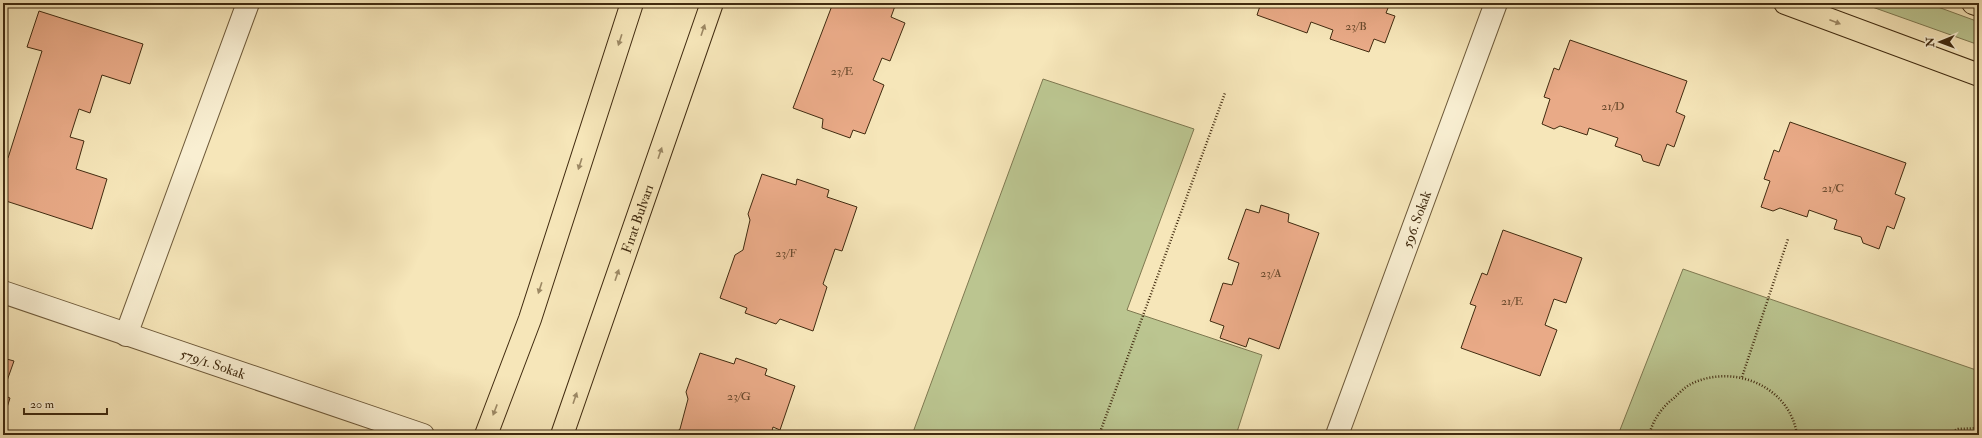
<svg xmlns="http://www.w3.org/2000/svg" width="1982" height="438" font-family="'IM FELL Double Pica',serif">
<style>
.green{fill:#bbc590;stroke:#7e7850}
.building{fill:#e9aa87;stroke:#412b10}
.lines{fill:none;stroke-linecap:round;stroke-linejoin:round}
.minor-casing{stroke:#6e5a3a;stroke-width:24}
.primary-casing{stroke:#412b10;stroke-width:24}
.path{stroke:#412b10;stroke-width:2.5;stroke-dasharray:1 2;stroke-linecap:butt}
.minor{stroke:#f9efd2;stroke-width:22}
.primary{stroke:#f6e6b9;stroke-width:22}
.oneway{fill:#9c8864}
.labels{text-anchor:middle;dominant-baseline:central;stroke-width:3;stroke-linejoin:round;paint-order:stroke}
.number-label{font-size:12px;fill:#6b4b2e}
.street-label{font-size:14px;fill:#412b10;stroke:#f9efd2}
</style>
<rect width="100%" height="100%" fill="#f6e6b9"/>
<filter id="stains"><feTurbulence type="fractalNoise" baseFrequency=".005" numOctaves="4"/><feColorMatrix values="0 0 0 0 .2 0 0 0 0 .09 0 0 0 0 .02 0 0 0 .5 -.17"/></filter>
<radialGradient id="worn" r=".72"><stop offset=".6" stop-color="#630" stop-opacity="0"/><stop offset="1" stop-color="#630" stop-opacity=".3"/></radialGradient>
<path class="green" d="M1861,3H1927L1979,22V45Z
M1043,79L1194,129L1127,310L1262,355L1236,435H912Z
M1683,269L1979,371V435H1618Z"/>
<path class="building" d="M833,3H861L866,5V3H887L895,6L891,17L905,23L890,61L882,58L873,80L884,85L865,134L853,130L850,138L822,128L823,119L793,108Z
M1261,3H1390L1386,13L1395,16L1385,43L1374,39L1369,52L1330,39L1333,30L1311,22L1307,33L1257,15Z
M39,11L143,44L130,84L102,75L90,113L79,109L70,137L84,141L76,169L107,179L92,229L3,200V157L8,158L42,51L27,47Z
M1570,40L1687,81L1676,112L1685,116L1674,147L1667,144L1659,166L1643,161L1641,155L1615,146L1618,138L1589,128L1587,135L1560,126L1554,129L1542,124L1550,99L1544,97L1554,68L1559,70Z
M1790,122L1906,163L1895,194L1905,198L1894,229L1887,226L1879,249L1863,243L1861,237L1834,229L1837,220L1809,210L1807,217L1780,208L1773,211L1761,207L1770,181L1764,179L1774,150L1779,152Z
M762,174L796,185L797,179L829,190L827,197L857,207L842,251L835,249L823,284L827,287L813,331L780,319L776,324L745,313L747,308L720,298L735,255L743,250L750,220L748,214Z
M1261,205L1289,214L1288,222L1319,233L1279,349L1249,338L1246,347L1220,338L1224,326L1210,321L1223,283L1232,285L1239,263L1228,259L1246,209L1259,213Z
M1503,230L1582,258L1566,303L1554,299L1545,325L1557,330L1540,376L1461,348L1476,306L1470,304L1482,273L1487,275Z
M700,353L734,364L736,358L767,369L765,375L795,386L780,430L773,427L771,435H673L680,429L688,399L686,392Z
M3,358L14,361L3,392Z
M3,395L10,398L5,414H3Z"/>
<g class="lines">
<g class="minor-casing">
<g id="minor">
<path id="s1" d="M3,292L423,435"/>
<path d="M126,335L248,3"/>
<path id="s2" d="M1337,435L1496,3"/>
</g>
</g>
<g class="primary-casing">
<g id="primary">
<path d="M1785,3L1979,75"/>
<path d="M1973,3L1979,5"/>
<path d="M486,435L530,319L632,3"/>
<path id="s3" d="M562,435L712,3"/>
</g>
</g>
<path class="path" d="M1742,377L1788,239
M1099,435L1225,93
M1649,435C1653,420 1662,407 1674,398C1679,393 1685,387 1691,384C1733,363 1790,386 1797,435
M1944,435L1958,429L1979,428"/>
<use href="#minor" class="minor"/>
<use href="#primary" class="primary"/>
</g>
<defs><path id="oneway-solid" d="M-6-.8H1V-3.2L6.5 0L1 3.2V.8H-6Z"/></defs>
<g class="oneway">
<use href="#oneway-solid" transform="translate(1835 22) rotate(21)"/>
<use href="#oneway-solid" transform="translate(703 30) rotate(-71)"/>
<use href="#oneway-solid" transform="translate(620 40) rotate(108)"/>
<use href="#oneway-solid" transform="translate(660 153) rotate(-71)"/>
<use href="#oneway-solid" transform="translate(580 164) rotate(108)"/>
<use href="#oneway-solid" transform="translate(617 275) rotate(-71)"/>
<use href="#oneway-solid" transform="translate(540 288) rotate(108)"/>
<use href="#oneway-solid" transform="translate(575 398) rotate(-71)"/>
<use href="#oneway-solid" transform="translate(495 410) rotate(111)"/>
</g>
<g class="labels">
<g class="number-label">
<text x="1356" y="26">23/B</text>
<text x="842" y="71">23/E</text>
<text x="1613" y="106">21/D</text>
<text x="1833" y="188">21/C</text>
<text x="786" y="253">23/F</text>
<text x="1271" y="273">23/A</text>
<text x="1512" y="301">21/E</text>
<text x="739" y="396">23/G</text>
</g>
<g class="street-label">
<text stroke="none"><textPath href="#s3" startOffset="229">Fırat Bulvarı</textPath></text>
<text stroke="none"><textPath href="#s2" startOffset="230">596. Sokak</textPath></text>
<text stroke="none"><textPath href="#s1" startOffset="222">579/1. Sokak</textPath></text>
</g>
</g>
<rect width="1982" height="438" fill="none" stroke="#f6e6b9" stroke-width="16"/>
<rect x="4" y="4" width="1974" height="430" fill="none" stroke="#412b10" stroke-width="2"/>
<rect x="8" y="8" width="1966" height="422" fill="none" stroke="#412b10"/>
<g transform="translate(1940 42) rotate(269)" stroke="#f9efd2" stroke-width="3" paint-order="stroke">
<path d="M0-3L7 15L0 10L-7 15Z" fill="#412b10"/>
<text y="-6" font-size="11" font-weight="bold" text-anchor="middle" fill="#412b10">N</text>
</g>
<path d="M24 408v6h83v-6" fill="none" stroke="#412b10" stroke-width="2"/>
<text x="30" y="408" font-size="12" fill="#412b10" stroke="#f9efd2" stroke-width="3" paint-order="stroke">20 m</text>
<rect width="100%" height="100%" filter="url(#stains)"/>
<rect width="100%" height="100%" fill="url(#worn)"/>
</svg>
